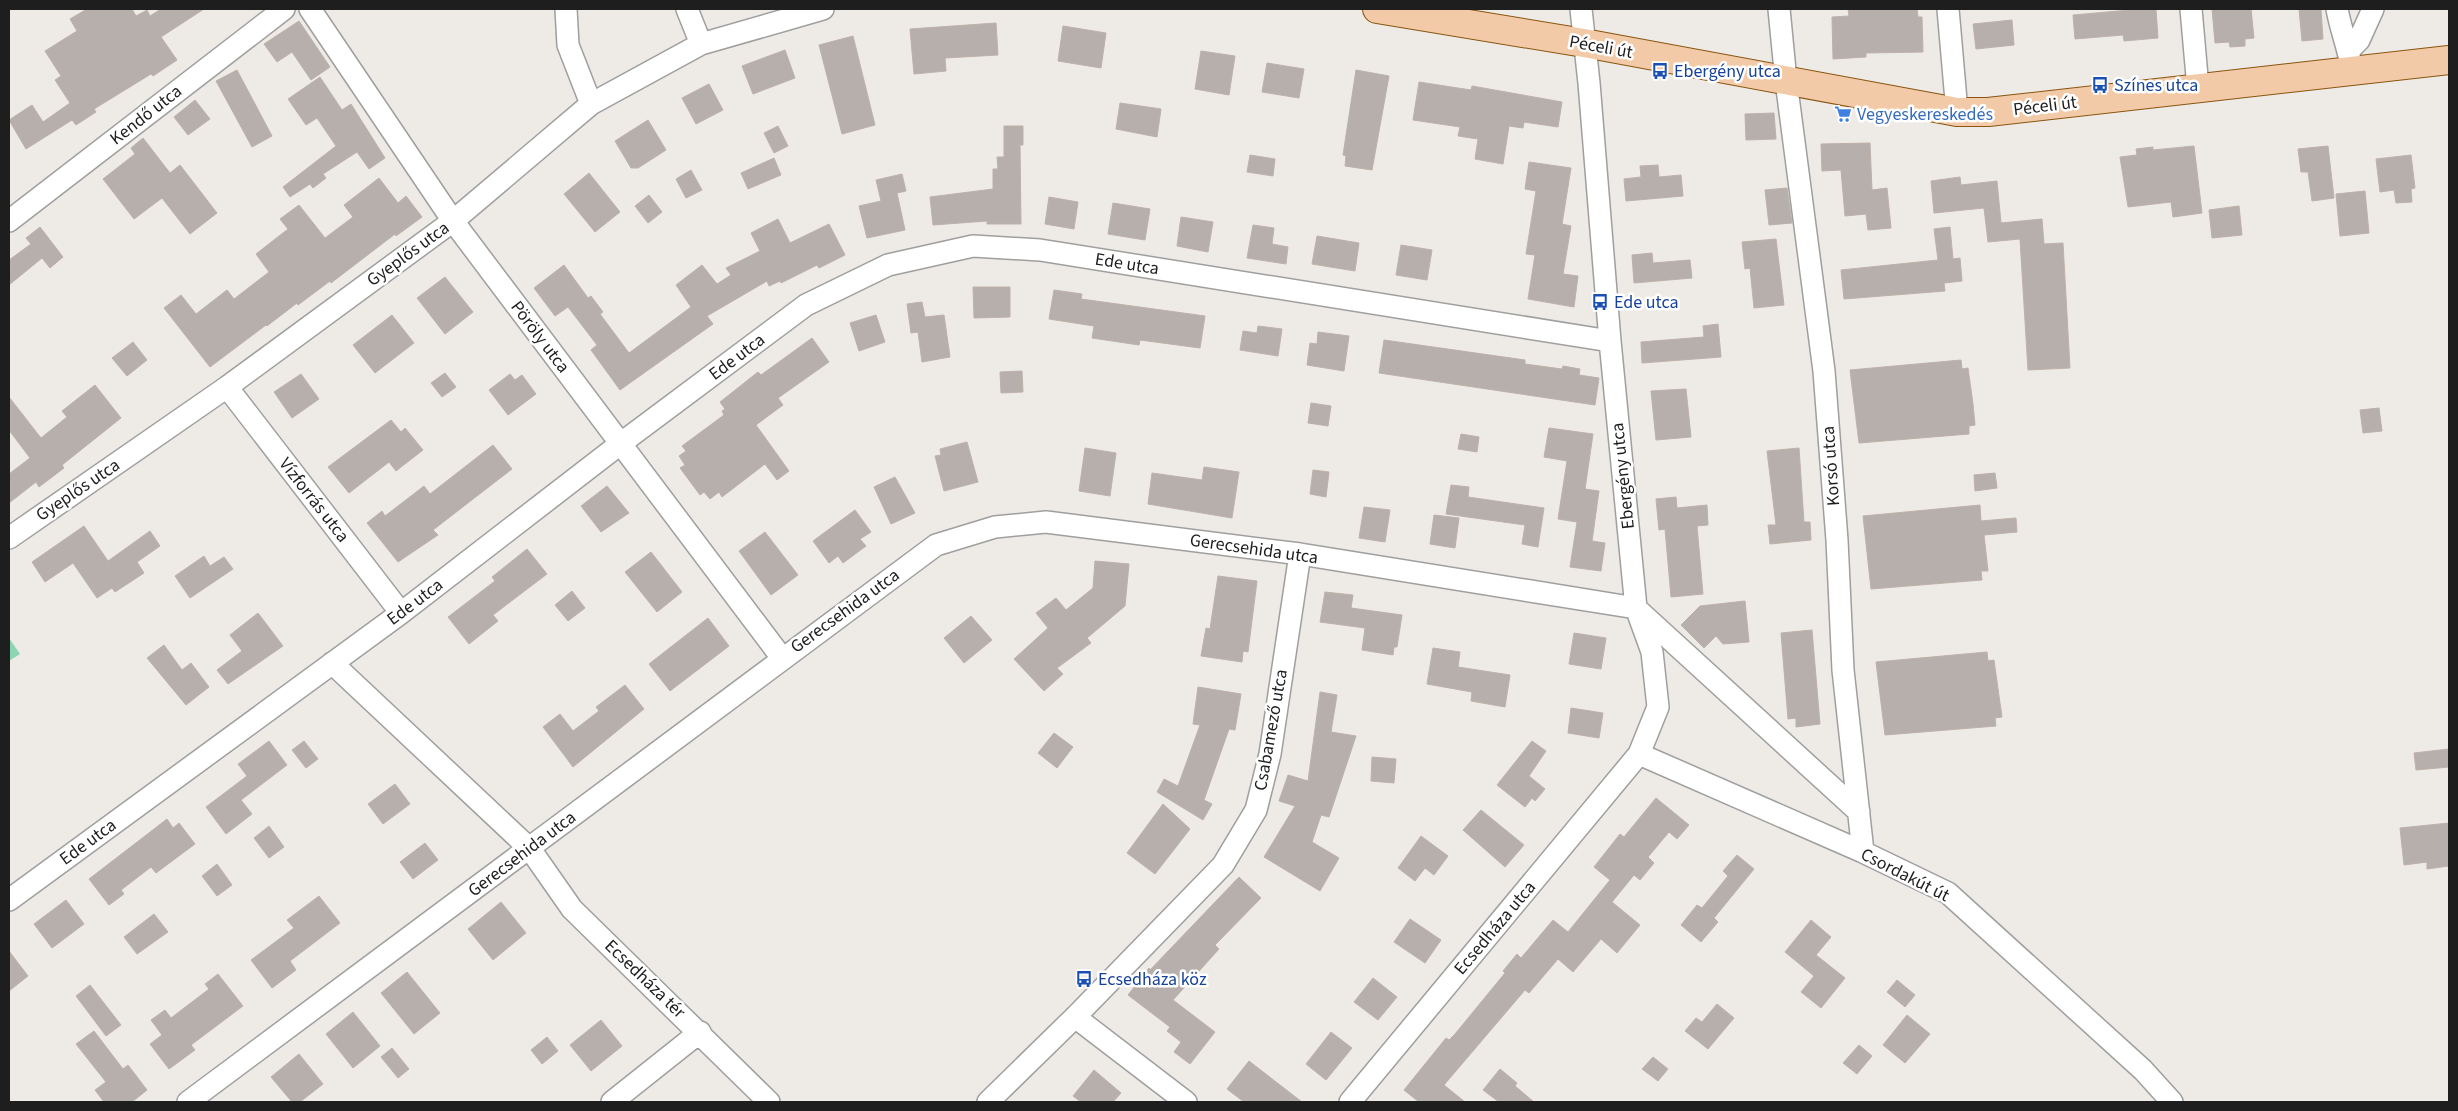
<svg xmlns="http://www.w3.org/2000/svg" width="2458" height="1111" font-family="'Source Sans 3',sans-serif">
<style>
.pitch{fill:#8cd5b2}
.building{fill:#b7afab;stroke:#beb1a9}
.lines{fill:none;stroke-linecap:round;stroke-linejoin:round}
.minor-casing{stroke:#9f9f9f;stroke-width:24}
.major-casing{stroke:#895510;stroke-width:30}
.minor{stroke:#fff;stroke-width:21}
.major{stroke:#f2caa7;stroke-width:28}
.labels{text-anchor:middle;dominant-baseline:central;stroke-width:5;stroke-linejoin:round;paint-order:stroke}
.street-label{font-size:18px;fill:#1e1e1e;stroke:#fff}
.transit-label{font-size:18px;fill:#164399;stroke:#fff;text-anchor:start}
.shop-label{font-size:18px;fill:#366cbe;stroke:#fff;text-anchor:start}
</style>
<rect width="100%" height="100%" fill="#eeeae5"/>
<path class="pitch" d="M9,638L20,654L9,661Z"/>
<path class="building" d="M87,9H132L136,16L147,10L150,16L161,9H204L161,37L177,60L153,76L151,74L94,109L96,112L76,125L72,120L26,149L9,120L32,105L43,122L70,103L55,80L61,76L45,51L77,31L70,19Z
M1848,9H1917L1918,17H1922L1923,52L1866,53V57L1833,59L1832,17L1849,16Z
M2141,9H2156L2158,38L2124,41L2123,35L2075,39L2073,15Z
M2212,9H2251L2254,38L2245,39V46L2230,47L2229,42L2215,43Z
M2299,9H2321L2323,39L2302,41Z
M2012,20L2014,45L1976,49L1973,24Z
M299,21L330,67L311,80L292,52L277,62L264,44Z
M996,23L998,55L945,58L946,71L914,74L910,29Z
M1063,26L1106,33L1101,68L1058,61Z
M853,36L875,125L842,134L819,45Z
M785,50L795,78L753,94L742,66Z
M1201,51L1235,56L1229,95L1195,89Z
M1267,63L1304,69L1299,98L1262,92Z
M237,70L272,136L252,147L216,81Z
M1356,70L1389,76L1372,170L1345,166L1346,156L1343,155Z
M320,77L342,110L351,104L385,158L369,169L357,152L323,174L326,178L313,188L310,184L290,197L283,187L336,146L317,118L306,125L288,99Z
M1419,82L1471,90L1472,86L1562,102L1558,127L1524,122L1523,128L1509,126L1503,164L1475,159L1478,139L1458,136L1460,127L1413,120Z
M709,84L723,110L696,124L682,98Z
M195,100L210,119L188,135L174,117Z
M1120,103L1161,109L1157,137L1116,129Z
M1774,113L1776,139L1746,140L1745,114Z
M648,120L666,150L638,168H631L615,141Z
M778,126L788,146L774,153L764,133Z
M1004,126H1023V145H1020L1021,224H987V221L933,225L930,197L993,189V169H998L997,157H1004Z
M143,138L170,173L180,165L217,213L190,234L162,198L134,219L103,179L135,154L131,148Z
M1870,143L1872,190L1887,188L1891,228L1868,230L1866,214L1845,216L1841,170L1822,171L1821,144Z
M2194,146L2202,213L2173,217L2171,202L2128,207L2120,157L2137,155L2136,149L2153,147V150Z
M2328,146L2334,198L2312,201L2308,172H2301L2298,149Z
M1250,155L1275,159L1273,176L1247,172Z
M2411,155L2415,188L2411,189L2412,202L2396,203L2394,190L2380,192L2376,159Z
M774,158L781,175L748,189L741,173Z
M1529,162L1571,168L1562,224L1571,226L1563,274L1578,276L1574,307L1528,299L1535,255L1526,254L1536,191L1525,189Z
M1658,165L1659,177L1681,175L1683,196L1626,201L1624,179L1641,177L1640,166Z
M691,170L702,190L686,198L676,179Z
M589,173L620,212L595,232L564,194Z
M902,174L906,191L897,193L905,230L867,238L859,206L881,201L876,180Z
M1960,177L1961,185L1997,181L2001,223L2042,219L2044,244L2063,243L2070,368L2028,370L2020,239L1988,242L1984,208L1934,213L1931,181Z
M379,178L398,203L406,196L422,217L396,236L395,234L331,283L330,281L298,305L297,303L267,326L266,325L210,367L164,308L181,295L196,314L227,290L234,299L269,272L256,254L288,229L280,219L299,205L325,238L353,217L344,205Z
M1787,188L1792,223L1769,225L1765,190Z
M2365,191L2369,233L2340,236L2336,194Z
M649,195L662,212L648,223L635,206Z
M1049,197L1078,202L1074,229L1045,224Z
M1113,203L1150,209L1145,240L1108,234Z
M2239,206L2242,235L2212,238L2209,210Z
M1181,217L1213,222L1208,252L1177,246Z
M778,219L790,243L829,224L845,255L819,268L817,265L781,283L780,281L769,286L767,281L707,316L713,324L620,390L591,350L597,345L568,307L555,316L534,288L564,265L588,298L591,296L603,312L600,314L629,353L691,307L676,285L702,265L717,284L731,275L726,268L760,251L751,233Z
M1253,225L1274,228L1272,244L1288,247L1286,264L1247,258Z
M40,227L63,257L50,268L42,258L9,285V260L31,244L26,238Z
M1950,227L1953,259L1960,258L1962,281L1944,283L1945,291L1844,299L1841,270L1938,260L1934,229Z
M1317,236L1359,243L1355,271L1312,264Z
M1776,239L1784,305L1754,308L1750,268L1745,269L1742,242Z
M1401,245L1432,250L1427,280L1396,275Z
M1652,253L1653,263L1690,260L1692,278L1634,283L1632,255Z
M445,277L473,312L445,334L417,298Z
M973,287H1010V317L974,318Z
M1054,290L1082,294L1081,299L1205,316L1200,348L1140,340L1139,345L1092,338L1094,326L1049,319Z
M922,302L925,317L944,315L950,357L922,362L918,332L911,333L907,304Z
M392,315L414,343L375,373L353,345Z
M876,315L885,342L859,351L850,323Z
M1718,324L1721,357L1642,363L1641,342L1704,337L1703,326Z
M1258,326L1282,329L1278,356L1240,350L1243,331L1257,333Z
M1318,332L1349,336L1344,371L1307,365L1310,343L1317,344Z
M812,338L829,362L778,398L783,405L756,425L789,471L777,480L765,464L722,497L719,492L710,499L704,492L700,495L680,468L685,465L679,456L686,451L682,446L724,415L722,411L725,409L720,402L758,372L761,375Z
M1384,340L1525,360V364L1562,369L1563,366L1580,369L1579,375L1599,378L1595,405L1379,373Z
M133,342L147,360L127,376L112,358Z
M1961,360L1962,369L1968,368L1973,404L1975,425L1969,426V434L1859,443L1850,370Z
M1022,371L1023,392L1001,393L1000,372Z
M445,373L456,387L442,397L431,383Z
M301,374L319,399L292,418L274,392Z
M510,374L515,380L522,375L536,394L508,415L489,390Z
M95,385L121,418L62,465L64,468L39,487L36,482L9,503V474L30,458L9,430V397L41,438L67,417L62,411Z
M1686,389L1691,437L1656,440L1651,391Z
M1311,403L1331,406L1328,426L1308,423Z
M2379,408L2382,431L2363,433L2360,410Z
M391,420L401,432L405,428L423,450L396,471L389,462L349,493L328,467Z
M1549,428L1593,434L1585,489L1599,491L1592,541L1605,543L1601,571L1570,567L1577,522L1558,519L1567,461L1544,457Z
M1461,434L1479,437L1477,452L1458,449Z
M967,442L978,482L944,491L935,456L941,455L940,449Z
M493,445L512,469L433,530L438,535L398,562L367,523L382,511L385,516L424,486L430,494Z
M1085,448L1116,453L1110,496L1079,491Z
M1799,448L1804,522H1810L1811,540L1770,544L1768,525H1776L1767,451Z
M1204,467L1239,472L1232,518L1148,504L1152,473L1202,480Z
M1313,470L1329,472L1326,497L1310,494Z
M1995,473L1997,488L1975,491L1974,475Z
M895,477L915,513L891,524L874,487Z
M1451,485L1469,487L1468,497L1544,508L1538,547L1522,544L1525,525L1446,514Z
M607,486L629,513L601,532L581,506Z
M1676,497L1677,508L1707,505L1708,525L1697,526L1703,594L1671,597L1665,529L1659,530L1656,499Z
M1980,505L1981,521L2016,518L2017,532L1984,535L1988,571H1981L1982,580L1871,589L1863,516Z
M1364,507L1390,510L1385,542L1359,538Z
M855,510L871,532L860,539L866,546L843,563L838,556L829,563L813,541Z
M1434,515L1459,518L1455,548L1430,544Z
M84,526L108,561L150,531L160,546L137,562L144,573L115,592L112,588L97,598L73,563L45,582L32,562Z
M765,532L798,575L771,595L739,551Z
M527,549L547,574L493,615L498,621L469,644L448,617L495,581L492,577Z
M651,552L682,592L657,612L625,572Z
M204,556L210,566L224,557L233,569L190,598L175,576Z
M1095,561L1129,564L1125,606L1087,638L1091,643L1057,668L1063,674L1044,691L1014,659L1048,628L1036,613L1056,598L1066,610L1093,588Z
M1218,576L1257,581L1248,652L1243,651L1242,662L1201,656L1206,628L1210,629Z
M572,591L585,608L568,621L555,605Z
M1325,592L1353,595L1351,608L1402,615L1397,647H1394L1393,655L1362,650L1365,628L1320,622Z
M1745,601L1749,642L1723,644L1716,636L1704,648L1681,625L1700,606Z
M258,613L283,646L228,684L217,670L242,651L230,635Z
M971,616L992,640L964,663L944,638Z
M708,618L729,646L670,691L649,664Z
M1812,630L1820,724L1796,727V718L1788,719L1781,633Z
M1574,633L1606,638L1601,669L1569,664Z
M164,645L182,670L191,663L209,687L186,705L147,658Z
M1433,648L1460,652L1458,667L1510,675L1505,707L1471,701L1472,692L1427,684Z
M1987,652L1988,661L1994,660L1999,696L2002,717L1995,718L1996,726L1885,735L1876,662Z
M625,685L644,709L573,767L543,727L560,714L573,731L599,711L596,707Z
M1198,687L1241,694L1235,730L1229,729L1204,800L1212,804L1203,820L1157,792L1164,779L1178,786L1200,725L1193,724Z
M1320,692L1337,695L1331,732L1356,736L1329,817L1321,815L1312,842L1339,858L1320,891L1264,857L1295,806L1279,801L1288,775L1308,781Z
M1571,708L1603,713L1599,738L1568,733Z
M1054,733L1073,747L1057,768L1038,753Z
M269,741L287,765L241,800L252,814L226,834L206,807L247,776L238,764Z
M304,741L318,759L306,768L292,750Z
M1532,741L1546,751L1529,776L1545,789L1535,801L1532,798L1525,807L1497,785Z
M2449,749V767L2416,770L2414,753Z
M1372,757L1396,759L1394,783L1371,781Z
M395,784L410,804L383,824L368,804Z
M1656,798L1689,825L1677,839L1669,832L1648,857L1654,863L1640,880L1634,875L1612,902L1640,925L1617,953L1601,939L1573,972L1558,959L1529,993L1525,990L1444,1085L1465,1102H1419L1404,1090L1446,1038L1449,1040L1455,1034L1505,973L1503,971L1517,954L1521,958L1553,920L1568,932L1610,880L1594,867L1620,834L1624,837Z
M1163,804L1190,829L1155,874L1127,853Z
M1481,810L1524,845L1505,867L1463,830Z
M167,819L173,828L179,823L195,844L156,873L151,867L121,890L124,894L109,905L89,879Z
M2449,823V866L2427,869V862L2404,865L2400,828Z
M269,826L284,847L269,858L254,838Z
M1421,836L1448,856L1434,875L1425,868L1415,881L1398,868Z
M425,843L438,860L413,879L400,862Z
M1737,855L1754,869L1714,918L1718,922L1701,942L1681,925L1697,905L1702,908L1728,876L1723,871Z
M217,864L232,885L217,896L202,876Z
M1239,877L1261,898L1215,945L1219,949L1173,1000L1215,1032L1190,1064L1174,1052L1181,1042L1167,1031L1170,1027L1128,995L1149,968L1150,970Z
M319,896L340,923L290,961L296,970L272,988L251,960L294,928L287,920Z
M66,900L84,924L52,948L34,924Z
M501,902L526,933L493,960L468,929Z
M154,914L168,932L137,954L124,937Z
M1410,919L1441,940L1425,963L1394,942Z
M1811,920L1831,937L1816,955L1845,978L1821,1008L1801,992L1814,976L1785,952Z
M9,951L28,976L9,991Z
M407,972L440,1013L414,1034L381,993Z
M218,974L243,1006L191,1045L195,1050L169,1069L150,1044L162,1035L151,1020L165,1010L171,1018L209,989L205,984Z
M1373,978L1397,997L1378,1020L1354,1002Z
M1897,980L1915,995L1905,1007L1887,992Z
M90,985L121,1025L106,1036L76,996Z
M1717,1004L1734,1018L1708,1049L1685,1031L1696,1018L1702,1022Z
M353,1012L380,1046L353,1068L326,1034Z
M1907,1015L1930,1034L1905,1063L1883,1045Z
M601,1020L622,1046L591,1071L570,1045Z
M94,1031L123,1069L128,1065L147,1090L132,1102H104L95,1090L106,1082L76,1044Z
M1331,1032L1352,1048L1326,1080L1306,1064Z
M547,1037L558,1051L542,1064L531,1050Z
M1859,1045L1872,1056L1857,1074L1843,1063Z
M392,1048L409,1069L398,1078L381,1057Z
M299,1054L323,1084L300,1102H292L271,1077Z
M1653,1057L1668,1069L1658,1081L1642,1069Z
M1249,1061L1302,1102H1244L1227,1089Z
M1500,1069L1517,1083L1515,1086L1534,1102H1499L1483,1090Z
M1094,1070L1121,1093L1113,1102H1081L1073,1096Z"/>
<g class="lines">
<g class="minor-casing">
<path id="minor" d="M310,9L453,221L782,658
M566,9L568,45L591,104
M687,9L701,44
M1779,9L1786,81L1824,371L1837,540L1843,670L1863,852
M1948,9L1957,112
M2191,9L2198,88
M2337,9C2341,31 2349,49 2352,71
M2349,50L2359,40L2373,9
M9,221L284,9
M227,387L401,613
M9,538L227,387L453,221L591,104L701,44L823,9
M1639,611L1859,812
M332,663L530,849L572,909L769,1102
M1639,754L1863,852L1948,893L2143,1070L2172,1102
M9,900L401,613L620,444L806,305L888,265L973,246L1040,250L1610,341
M1075,1017L1186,1102
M188,1102L936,545L995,527L1046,522L1300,554L1636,608
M612,1102L700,1032
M988,1102L1075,1017L1223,865L1256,810L1270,754L1300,554
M1350,1102L1639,754L1658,707L1652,652L1636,608L1610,341L1589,83L1581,9"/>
</g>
<g class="major-casing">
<path id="major" d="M1377,9L1584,43L1957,112H1988L2449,60"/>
</g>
<use href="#minor" class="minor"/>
<use href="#major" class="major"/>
</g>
<defs>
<g id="bus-bare" transform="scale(1.35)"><path d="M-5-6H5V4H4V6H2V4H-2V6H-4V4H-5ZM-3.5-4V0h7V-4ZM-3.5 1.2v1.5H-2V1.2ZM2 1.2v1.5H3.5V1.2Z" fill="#1a4fb4" stroke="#fff" stroke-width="2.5" paint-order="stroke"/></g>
<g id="supermarket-bare" transform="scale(1.35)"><path d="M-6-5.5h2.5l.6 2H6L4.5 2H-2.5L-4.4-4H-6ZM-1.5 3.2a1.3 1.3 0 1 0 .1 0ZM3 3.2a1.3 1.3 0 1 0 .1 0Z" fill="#3f7fe0" stroke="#fff" stroke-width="2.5" paint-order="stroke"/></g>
</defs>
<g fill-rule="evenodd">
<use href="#bus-bare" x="1660" y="71"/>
<use href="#bus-bare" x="2100" y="85"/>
<use href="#supermarket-bare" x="1843" y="114"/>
<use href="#bus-bare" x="1600" y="302"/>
<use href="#bus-bare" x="1084" y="979"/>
</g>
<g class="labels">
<g class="street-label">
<text transform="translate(1601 47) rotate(10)">Péceli út</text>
<text transform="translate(2045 106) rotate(-7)">Péceli út</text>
<text transform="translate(146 115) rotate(-38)">Kendő utca</text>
<text transform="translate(408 254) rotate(-36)">Gyeplős utca</text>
<text transform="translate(1127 264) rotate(9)">Ede utca</text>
<text transform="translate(540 337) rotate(53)">Pöröly utca</text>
<text transform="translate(737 357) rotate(-37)">Ede utca</text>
<text transform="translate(1831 466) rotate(-94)">Korsó utca</text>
<text transform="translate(1623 476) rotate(-96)">Ebergény utca</text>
<text transform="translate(78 490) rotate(-34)">Gyeplős utca</text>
<text transform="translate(314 500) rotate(52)">Vízforrás utca</text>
<text transform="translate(1254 549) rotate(8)">Gerecsehida utca</text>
<text transform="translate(415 602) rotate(-37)">Ede utca</text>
<text transform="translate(845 611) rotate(-36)">Gerecsehida utca</text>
<text transform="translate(1271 730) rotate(-80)">Csabamező utca</text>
<text transform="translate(88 842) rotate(-36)">Ede utca</text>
<text transform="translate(522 854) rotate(-37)">Gerecsehida utca</text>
<text transform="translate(1905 875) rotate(27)">Csordakút út</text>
<text transform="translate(1495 928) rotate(-50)">Ecsedháza utca</text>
<text transform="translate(645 979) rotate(44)">Ecsedháza tér</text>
</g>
<g class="transit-label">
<text x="1674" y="71">Ebergény utca</text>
<text x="2114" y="85">Színes utca</text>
<text x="1614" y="302">Ede utca</text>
<text x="1098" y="979">Ecsedháza köz</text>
</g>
<g class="shop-label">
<text x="1857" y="114">Vegyeskereskedés</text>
</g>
</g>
<rect width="2458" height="1111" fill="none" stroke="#1e1e1e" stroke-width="20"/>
</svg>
